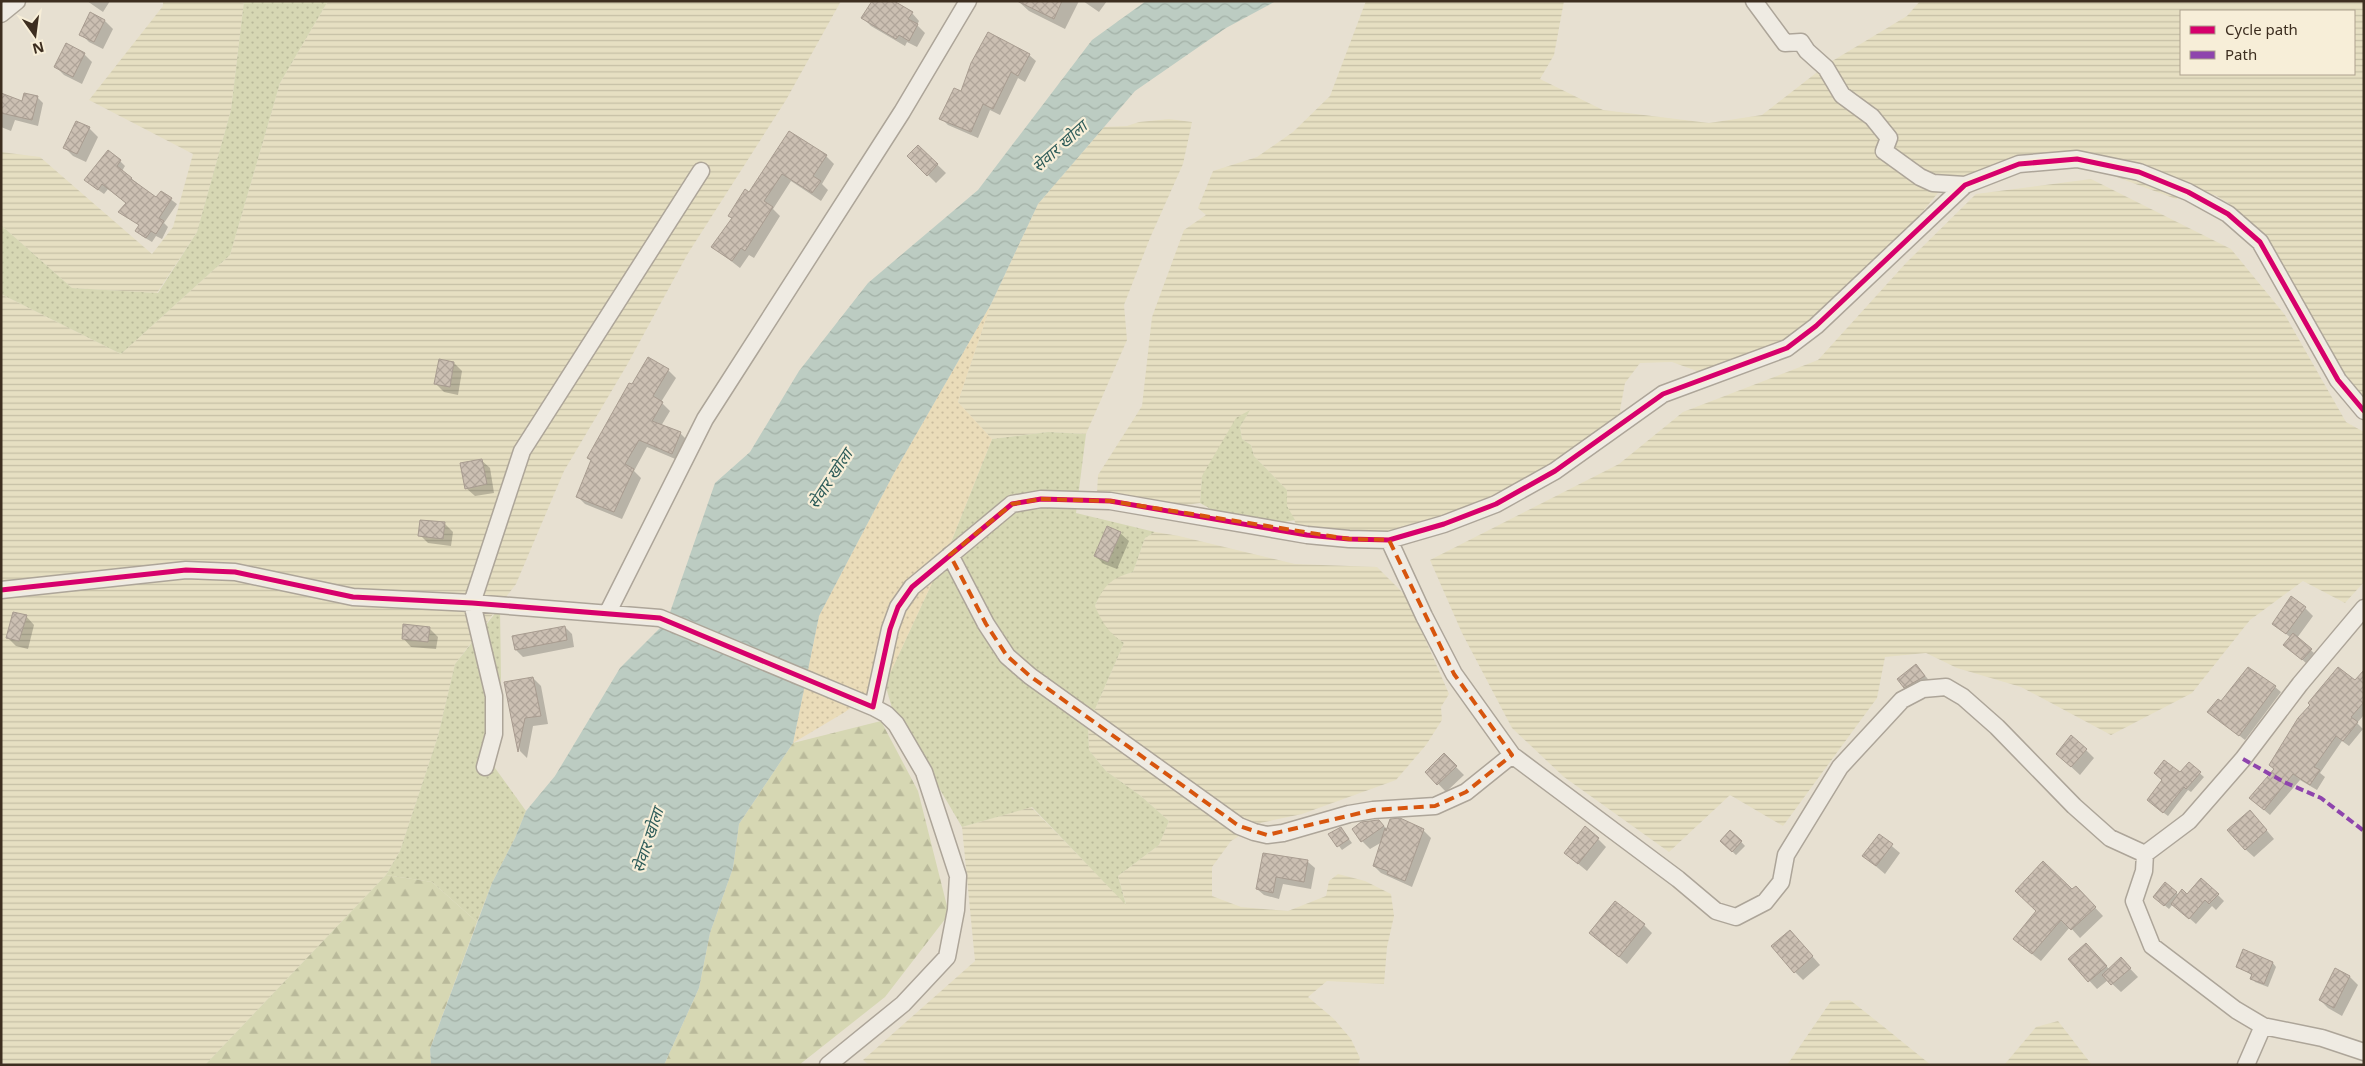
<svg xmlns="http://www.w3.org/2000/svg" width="2365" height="1066" font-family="Georgia,'Noto Sans Devanagari',serif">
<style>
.farmland{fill:url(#farmland-rules);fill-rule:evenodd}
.grass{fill:url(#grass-dots)}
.forest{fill:url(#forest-firs)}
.sand{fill:url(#sand-dots)}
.water{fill:url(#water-waves)}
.shadow{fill:#0003}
.building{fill:url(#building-cross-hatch);stroke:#a89c90}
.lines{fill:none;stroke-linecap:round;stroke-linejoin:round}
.street-casing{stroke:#ada599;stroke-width:19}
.street{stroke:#efebe3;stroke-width:16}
.quiet{stroke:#8e44ad;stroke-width:4;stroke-dasharray:8 4;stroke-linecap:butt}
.cycleway-casing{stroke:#f7eed8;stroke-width:8}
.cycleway{stroke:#d6006c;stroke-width:5}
.marked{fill:none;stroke:#d7550e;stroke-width:4;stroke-dasharray:10 6;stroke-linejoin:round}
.labels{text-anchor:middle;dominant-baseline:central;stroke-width:4.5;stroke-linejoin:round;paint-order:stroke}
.water-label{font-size:16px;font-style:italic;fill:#2f5d5a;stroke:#f7eed8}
</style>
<defs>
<pattern id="farmland-rules" width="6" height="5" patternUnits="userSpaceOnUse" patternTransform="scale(1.25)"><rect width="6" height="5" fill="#e6dfc2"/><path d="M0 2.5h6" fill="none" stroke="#c6c0a6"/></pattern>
<pattern id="grass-dots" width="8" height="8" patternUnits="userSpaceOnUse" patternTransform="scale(1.25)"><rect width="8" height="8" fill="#d6d7b3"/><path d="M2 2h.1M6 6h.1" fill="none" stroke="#b9b99a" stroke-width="1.8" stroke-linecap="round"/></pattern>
<pattern id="forest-firs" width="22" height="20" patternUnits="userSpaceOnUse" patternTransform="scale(1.25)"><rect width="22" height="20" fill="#d6d7b3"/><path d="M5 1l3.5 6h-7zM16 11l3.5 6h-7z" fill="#b9b99a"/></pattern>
<pattern id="sand-dots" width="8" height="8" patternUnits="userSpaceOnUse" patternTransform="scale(1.25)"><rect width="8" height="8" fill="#eadcb9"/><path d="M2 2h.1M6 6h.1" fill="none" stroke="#cabd9f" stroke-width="1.8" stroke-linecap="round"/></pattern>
<pattern id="water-waves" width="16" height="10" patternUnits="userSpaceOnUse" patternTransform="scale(1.25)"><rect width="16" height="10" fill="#bcccc2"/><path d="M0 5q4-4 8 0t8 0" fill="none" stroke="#a2b0a6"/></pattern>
<pattern id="building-cross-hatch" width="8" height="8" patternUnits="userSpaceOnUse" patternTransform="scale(1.25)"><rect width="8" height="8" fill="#cbbfb2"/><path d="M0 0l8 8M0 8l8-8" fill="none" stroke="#afa499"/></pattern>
</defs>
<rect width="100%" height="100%" fill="#e7e0d1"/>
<path class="farmland" d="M163,1H244L231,110L197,232L157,293L72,288L1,225V152L40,157L152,254L173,227L193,154L89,100L163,6Z
M328,1H841L786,100L687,255L627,365L564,471L516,584L455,664L438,736L400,851L386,875L205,1065H12L1,1062V294L121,354L230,255L280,83Z
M1366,1H1564L1554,55L1540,79L1603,110L1709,123L1762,115L1829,63L1907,16L1920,1H2364V409L2352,395L2327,341L2300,300L2283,269L2234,229L2230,204L2215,195L2194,191L2176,199L2079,163L2038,168L1942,188L1901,238L1837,312L1735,372L1697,371L1672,362L1640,363L1625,383L1620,410L1626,422L1591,452L1396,545L1303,538L1287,506V490L1254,456L1251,445L1242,439L1240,427L1249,411L1202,476L1200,503L1185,505L1136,501L1097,493L1098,475L1142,406L1152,317L1184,230L1206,215L1198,208L1213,171L1257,157L1293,132L1330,96ZM2181,11H2354V74H2181Z
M1169,119L1192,122L1183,164L1150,238L1124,305L1127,340L1086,434L1048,432L992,439L958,402L991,304L1038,204L1104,127L1127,126L1139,122Z
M2091,179L2231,249L2285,315L2346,422L2364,432V582L2345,603L2303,581L2250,620L2192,693L2111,735L2021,687L1957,668L1926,653L1885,657L1877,698L1783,826L1730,795L1669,852L1564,777L1512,728L1462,633L1430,560L1619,464L1683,412L1818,360L1906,263L1976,194Z
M1155,532L1179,536L1295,564L1377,567L1407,597L1449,694L1441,707L1442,720L1426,745L1396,780L1302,814L1260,823L1231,841L1212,867V896L1241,907L1288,911L1326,896L1329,881L1338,874L1365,881L1391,894L1394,916L1387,947L1384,984L1327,981L1308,997L1334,1019L1351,1039L1360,1058L1358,1065H869L863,1060L975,961L962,827L1031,807L1126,904L1118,876L1159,845L1169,821L1141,796L1106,771L1089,750L1088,725L1124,643L1111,634L1100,620L1095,606L1103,588L1115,577L1133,572L1145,538Z
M1850,1000L1884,1027L1931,1065H1787L1831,1001Z
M2058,1021L2092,1065H2004L2036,1027Z"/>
<path class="grass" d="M244,1H328L280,83L230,255L121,354L1,294V225L72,288L158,293L197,232L231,110Z
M1250,410L1240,427L1242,439L1251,445L1254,456L1287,490V506L1295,520L1263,526L1218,513L1200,503L1202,476L1236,418Z
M1048,432L1086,434L1076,513L1155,532L1145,538L1133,572C1110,579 1105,584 1095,606C1102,623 1109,633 1124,643L1088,725L1089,750L1106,771L1141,796L1169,821L1159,845L1118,876L1126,905L1032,807L962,827L892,708L885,684L951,542L992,439Z
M500,607L501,678L495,768L526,811L515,838L492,883L477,922L432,882L386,875L400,851L438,736L455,664Z"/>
<path class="forest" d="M881,721L918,791L949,914L885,997L799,1065H664L699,988L710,933L733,868L739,824L793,743Z
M386,875L432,882L477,922L430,1049L431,1065H205Z"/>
<path class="sand" d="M991,304L958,402L992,439L951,542L885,684L845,712L793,743L819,616L894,473Z"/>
<path class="water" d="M1146,1H1276L1226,28L1135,91L1038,204L991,304L894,473L819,616L793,743L739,824L733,868L710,933L699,988L664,1065H431L430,1049L492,883L515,838L526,811L555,776L620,668L667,621L715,483L750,452L799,371L868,283L978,190L1092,40Z"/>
<path class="shadow" d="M87,1H110L103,12Z
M1018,1H1079L1065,29L1029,11Z
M1083,1H1107L1099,12Z
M912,13L919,21L917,25L925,33L917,47L907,42L905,46L871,26L863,18Z
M105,21L113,29L103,49L89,42L81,34Z
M84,54L92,62L82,84L64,75L56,67Z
M1029,55L1036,61L1025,82L1018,78L1000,115L990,110L978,138L948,125L941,118L961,92Z
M2,95L23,103L37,97L43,103L38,126L15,120L11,131L1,127Z
M77,122L89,128L98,137L86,162L73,156L65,148Z
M790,133L826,156L834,164L822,184L828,190L821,201L791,181L773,209L780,216L754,258L749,255L740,268L713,247Z
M918,146L946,173L936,183L909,156Z
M120,161L125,166L122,171L157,199L161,192L177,204L164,223L168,227L162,239L156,236L152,242L142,236L137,231L140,226L120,212L127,204L108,189L104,194L91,185Z
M454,363L462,371L458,395L444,392L436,384Z
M668,370L676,378L661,402L670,411L661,426L680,433L688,441L680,461L647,447L634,471L641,478L622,519L585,504L577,496L592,461L589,458L632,386Z
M481,460L490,468L494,493L475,496L466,488Z
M421,521L445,524L453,532L451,546L428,543L420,535Z
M1120,533L1129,541L1117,569L1104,564L1095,556Z
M2305,608L2313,616L2297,638L2314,653L2306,663L2289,648L2291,638L2273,623Z
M26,616L34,625L28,649L16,646L7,637Z
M565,627L572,634L574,647L523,657L516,650L513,637Z
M429,628L438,637L436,649L411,647L403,638Z
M1916,665L1933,685L1913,695L1905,687Z
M2364,672V715L2357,723L2363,729L2349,746L2342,741L2320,773L2325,777L2317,790L2300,780L2270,815L2257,804Z
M533,678L541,686L548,724L533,726L527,758L520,751L506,683Z
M2275,687L2281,692L2245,740L2209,712L2221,703Z
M2086,750L2094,758L2080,775L2066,762Z
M1444,755L1464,775L1446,792L1427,772Z
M2189,764L2204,777L2191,792L2188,790L2168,816L2152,804Z
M2258,820L2274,839L2254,857L2245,849Z
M1379,821L1388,830H1423L1431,838L1412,887L1381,873L1374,866L1382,842L1370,849L1362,841Z
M1341,828L1352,843L1342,850L1330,834Z
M1731,831L1745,846L1736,855L1721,841Z
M1880,836L1900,853L1885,874L1864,856Z
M1598,839L1606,847L1587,871L1565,853Z
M1264,854L1308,862L1315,868L1311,889L1283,884L1279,899L1264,895L1257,889Z
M2072,890L2084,896L2103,916L2080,938L2070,927L2041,961L2023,947Z
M2176,892L2179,896L2218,895L2224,901L2216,910L2212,906L2196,924L2173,904L2169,909L2158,900Z
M1644,925L1652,933L1627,964L1591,933Z
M1798,940L1820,965L1803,980L1795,972Z
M2244,951L2273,963L2276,967L2268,987L2255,982L2252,978L2253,976L2237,966Z
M2095,953L2109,969L2121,959L2138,977L2121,992L2108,980L2097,989L2070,960Z
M2335,970L2350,977L2358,985L2342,1016L2328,1008L2320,1000Z"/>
<path class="building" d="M872,1H894L913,12L908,19L918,24L909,41L899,35L896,39L861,18Z
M1017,1H1062L1054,19Z
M90,12L105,20L94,42L79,35Z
M988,32L1030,54L1018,76L1011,72L993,109L983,104L971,132L939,119L954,88L961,91L971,63Z
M66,43L85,53L73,77L54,67Z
M1,93L22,101L24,93L38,96L32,120L1,113Z
M76,121L90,127L77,154L63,148Z
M789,131L827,155L813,176L821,181L812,193L782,174L764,201L773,207L745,251L741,248L732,261L711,247L732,218L728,216L745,189L749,192Z
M918,145L938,164L927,176L907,156Z
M108,150L121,160L117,166L132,178L131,179L156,197L161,191L172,198L159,218L164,221L156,234L151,231L146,238L135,231L139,225L118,212L126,203L102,184L98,190L84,180Z
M648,357L669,369L653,396L663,402L652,421L681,432L672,454L639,440L625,464L634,469L614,512L576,497L591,460L587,458L629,383L632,384Z
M439,359L454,362L450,387L434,384Z
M482,459L487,484L465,489L460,463Z
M420,520L445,522L443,539L418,536Z
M1107,526L1121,532L1108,562L1094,556Z
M2291,596L2306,607L2286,634L2272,624Z
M13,612L27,615L19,641L6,638Z
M403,624L430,627L428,642L402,639Z
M565,626L567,640L515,650L512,636Z
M2293,633L2312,649L2302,660L2283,645Z
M1916,664L1925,676L1904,688L1897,679Z
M2248,667L2276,686L2239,736L2207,712L2218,699L2221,701Z
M2338,667L2355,680L2364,670V702L2351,717L2358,722L2343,741L2336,736L2314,767L2320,770L2310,785L2293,774L2264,810L2249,798L2274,769L2269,765L2298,718L2310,705L2308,703Z
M533,677L541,716L525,718L518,752L504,682Z
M2071,735L2087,749L2071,767L2056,754Z
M1444,753L1457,766L1437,785L1425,772Z
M2164,760L2180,772L2189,762L2201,772L2186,789L2184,787L2163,813L2147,800L2162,780L2154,773Z
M2250,810L2267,830L2245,850L2227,830Z
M1400,818L1424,829L1405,881L1387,874L1388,871L1373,866L1385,828L1386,831L1390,819Z
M1379,820L1384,826L1361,842L1352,829L1361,822Z
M1585,826L1599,838L1578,864L1564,853Z
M1341,827L1349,839L1337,847L1328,834Z
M1730,830L1742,841L1732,852L1720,841Z
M1879,834L1893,844L1876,866L1862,856Z
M1263,853L1308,860L1304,882L1276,877L1273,893L1256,889Z
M2043,861L2072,889L2076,886L2096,907L2071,930L2061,920L2032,954L2013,939L2036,911L2015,891Z
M2201,878L2219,894L2209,904L2205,900L2189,919L2171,904L2182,889L2187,894Z
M2165,882L2177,892L2164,906L2153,897Z
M1615,901L1645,924L1619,957L1589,933Z
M1790,930L1813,956L1794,973L1771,946Z
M2086,943L2107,966L2088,982L2068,959Z
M2243,949L2273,962L2264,984L2250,979L2252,974L2236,967Z
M2121,957L2131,968L2111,985L2102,975Z
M2335,968L2350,976L2334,1008L2319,1000Z"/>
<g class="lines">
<g class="street-casing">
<path id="street" d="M1754,1L1785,43L1801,42L1807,51L1826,68L1842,95L1872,117L1889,138L1884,151L1920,177L1933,183L1965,185
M1,14L17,1
M1389,540L1424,616L1454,674L1512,755L1678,879L1716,911L1736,917L1765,902L1781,882L1786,855L1840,767L1902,700L1923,689L1946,687L1963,697L1997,727L2074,806L2110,838L2145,854
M950,555L986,624L1007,656L1030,676L1239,826L1254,832L1267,835L1283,833L1349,814L1373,810L1435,806L1466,792L1512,755
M1,590L186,570L235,572L353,597L472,603L660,618L873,707L890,629L898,607L912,587L1012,504L1041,499L1110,501L1307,535L1349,539L1389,540L1444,524L1496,504L1555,471L1663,394L1787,348L1816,326L1965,185L2019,164L2077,159L2139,172L2188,192L2228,214L2260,242L2338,380L2364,411
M608,612L705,419L902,112L968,1
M485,767L494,734V696L472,603L522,451L701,171
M2263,1026L2322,1038L2364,1052
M828,1065L903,1004L947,957L956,910L958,876L924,772L896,724L886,714L873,707
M2246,1065L2263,1026L2236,1010L2152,946L2134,901L2144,871L2145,854L2189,821L2243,759L2300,684L2364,608"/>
</g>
<use href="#street" class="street"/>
<path class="quiet" d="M2243,759L2284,782L2321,798L2364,831"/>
<g class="cycleway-casing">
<path id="cycleway" d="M1,590L186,570L235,572L353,597L472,603L660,618L873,707L890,629L898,607L912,587L1012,504L1041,499L1110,501L1307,535L1349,539L1389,540L1444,524L1496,504L1555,471L1663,394L1787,348L1816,326L1965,185L2019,164L2077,159L2139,172L2188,192L2228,214L2260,242L2338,380L2364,411"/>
</g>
<use href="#cycleway" class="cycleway"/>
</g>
<path class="marked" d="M1041,499L1110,501L1349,539L1389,540L1454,674L1512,755L1466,792L1435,806L1373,810L1267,835L1239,826L1030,676L1007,656L986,624L950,555L1012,504Z"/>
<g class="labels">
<g class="water-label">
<text transform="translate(1061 148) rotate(-42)">सेवार खोला</text>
<text transform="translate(832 480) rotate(-57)">सेवार खोला</text>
<text transform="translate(650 841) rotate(-72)">सेवार खोला</text>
</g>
</g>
<rect width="2365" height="1066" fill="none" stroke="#3d2e20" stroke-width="5"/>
<rect x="2180" y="10" width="175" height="65" fill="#f7eed8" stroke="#ada18e"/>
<rect x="2190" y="26" width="25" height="8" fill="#d6006c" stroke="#ada18e"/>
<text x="2225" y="35" font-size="15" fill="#3d2e20">Cycle path</text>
<rect x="2190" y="51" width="25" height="8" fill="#8e44ad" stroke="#ada18e"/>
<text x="2225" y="60" font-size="15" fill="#3d2e20">Path</text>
<g transform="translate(35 35) rotate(166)" stroke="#f7eed8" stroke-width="4" paint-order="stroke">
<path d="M0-4L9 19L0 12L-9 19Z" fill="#3d2e20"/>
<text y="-8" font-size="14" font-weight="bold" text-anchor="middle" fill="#3d2e20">N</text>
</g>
</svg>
